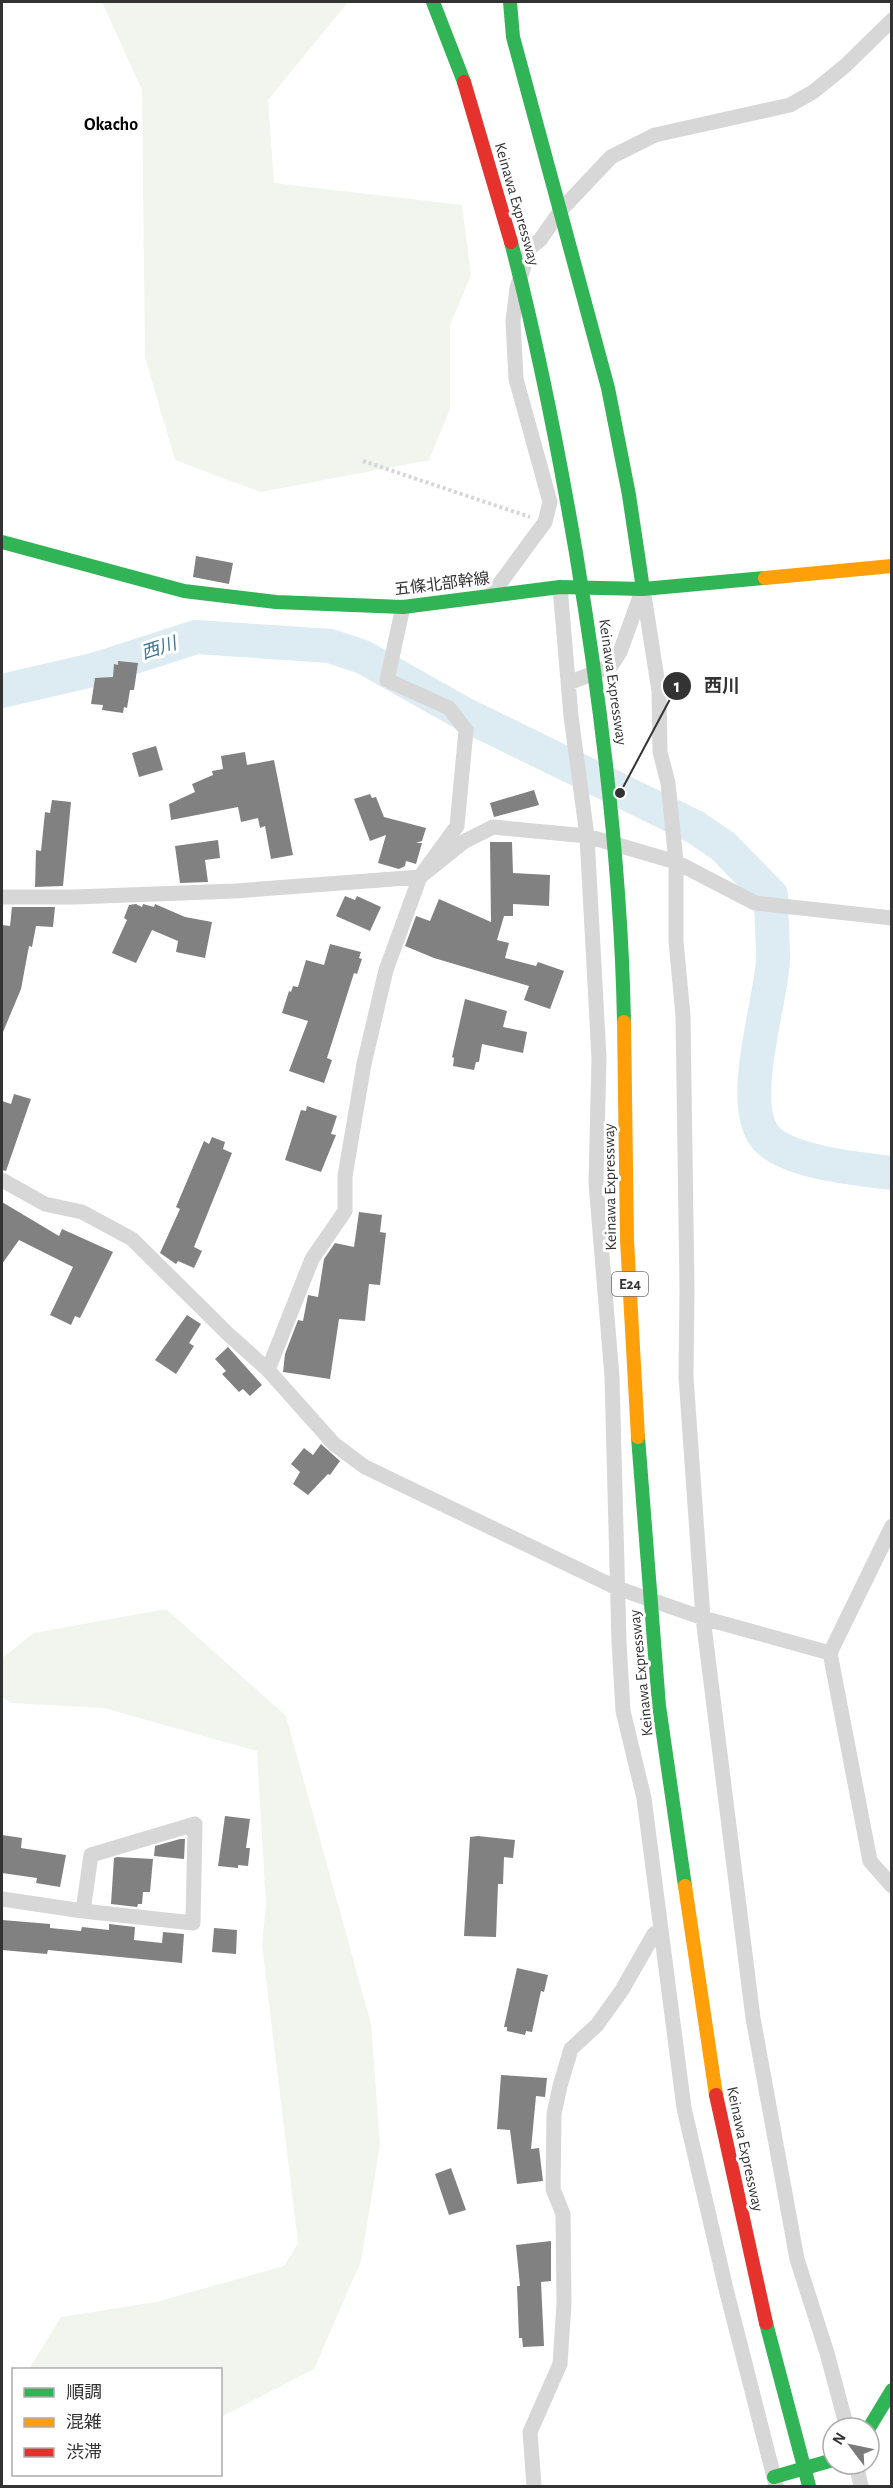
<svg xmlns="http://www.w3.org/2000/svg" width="893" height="2488" font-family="'Alegreya Sans','Noto Sans JP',sans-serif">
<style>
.green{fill:#f1f5ed}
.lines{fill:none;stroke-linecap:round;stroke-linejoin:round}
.river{stroke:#ddebf3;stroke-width:34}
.building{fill:#818181}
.path{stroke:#d6d6d6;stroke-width:4;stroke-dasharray:3 3;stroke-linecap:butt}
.street{stroke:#d7d7d7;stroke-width:15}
.fast{stroke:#30b455;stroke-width:14}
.slow{stroke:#ff9f0a;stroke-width:14}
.fast-bridge{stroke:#30b455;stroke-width:14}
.slow-bridge{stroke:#ff9f0a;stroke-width:14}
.jam-bridge{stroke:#e5322d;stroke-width:14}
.labels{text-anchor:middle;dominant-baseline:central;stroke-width:6;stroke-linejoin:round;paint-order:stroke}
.shield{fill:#fff;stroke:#707070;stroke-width:1.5}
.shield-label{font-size:15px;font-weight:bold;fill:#333}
.street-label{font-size:16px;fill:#333;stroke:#fff}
.neighbourhood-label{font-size:18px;font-weight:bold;fill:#000;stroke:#fff}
.water-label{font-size:18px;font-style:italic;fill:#3f7597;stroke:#fff}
.leader{fill:none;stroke:#333;stroke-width:2}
.callout-dot{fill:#333;stroke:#fff;stroke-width:2}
.mark-label{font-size:18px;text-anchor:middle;font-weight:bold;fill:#fff}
.callout-label{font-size:18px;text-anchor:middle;font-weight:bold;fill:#333;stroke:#fff;stroke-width:6;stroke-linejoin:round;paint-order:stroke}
</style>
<rect width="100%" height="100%" fill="#fff"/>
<path class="green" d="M102,2H348L268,100L274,183L462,205L471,275L450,325V409L429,460L261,492L175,460L145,357L142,90Z
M166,1609L286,1716L371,2024L380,2145L361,2261L314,2369L221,2417L220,2370L29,2369L61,2317L156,2302L284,2266L298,2243L262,1945L266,1905L257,1751L104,1708L11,1703L2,1697V1658L34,1633Z"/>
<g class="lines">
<path class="river" d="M2,691L97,669L196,637L330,646L363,657L466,715L695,827L723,846L771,895C771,917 773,938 773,959C772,1001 734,1110 769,1141C794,1163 859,1169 892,1173"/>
</g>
<path class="building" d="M196,556L233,563L229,584L193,577Z
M118,661L138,663L134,690H130L127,708L124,707L123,713L102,710L103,705L91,704L95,678L113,677L114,664L118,665Z
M156,746L163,770L139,777L132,753Z
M245,752L247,765L274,760L293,855L271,859L265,826L260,828L258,818L241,822L238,807L171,820L169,804L195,792L192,784L213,775L212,771L223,769L221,756Z
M534,790L539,805L494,817L490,803Z
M370,794L372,798L376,797L384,817L426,828L422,841L416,843H422L416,864L406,861L405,866L399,869L378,863L386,835L370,841L354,799Z
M52,800L71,802L63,886L35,887L36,850L41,851L45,812L50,813Z
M218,840L220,858L205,860L208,882L180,883L175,846Z
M490,842H512L513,873L550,875L549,906L513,904V916H504L497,940L509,943L505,958L536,966L538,962L564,971L550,1009L524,1000L529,986L434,958L405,946L416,916L430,921L439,899L491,922Z
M345,896L355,900L357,896L381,907L370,931L336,916Z
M136,904L142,907L143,904L154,907L155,904L185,917L212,922L205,958L176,952L178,941L152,930L136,963L112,953L127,920L124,918L129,905Z
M12,907H55L53,927L36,926L32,947L29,946L21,989L3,1032L2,925L10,926Z
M330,944L361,952L359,958L362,959L357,974L354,973L327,1058L332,1060L324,1083L289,1071L308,1021L282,1013L289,991L291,992L293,986L298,987L306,960L324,965Z
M465,999L507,1011L503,1027L527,1032L523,1053L482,1044L479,1062H476L474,1070L453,1066L454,1058L452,1057Z
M14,1094L31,1099L6,1171L2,1170V1101L11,1104Z
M307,1106L337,1116L331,1134L336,1135L321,1172L285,1160L301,1110L306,1111Z
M212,1137L225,1142L223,1149L232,1153L194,1247L202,1251L194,1268L178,1261L176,1264L160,1253L180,1209L176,1207L204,1141L209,1144Z
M2,1202L59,1236L62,1229L113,1252L80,1318L75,1316L71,1325L50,1315L73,1267L19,1240L2,1264Z
M359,1212L382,1215L380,1232L386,1233L380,1285L369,1284L365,1321L339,1319L330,1379L283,1372L285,1354L298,1320L303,1321L308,1295L318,1297L324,1259L335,1243L354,1247Z
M187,1315L201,1324L189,1343L194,1346L176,1374L155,1360Z
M228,1347L262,1385L250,1396L243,1389L239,1392L222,1374L226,1371L215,1359Z
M321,1444L340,1461L330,1475L328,1474L308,1495L293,1484L300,1472L291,1464L304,1448L313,1455Z
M225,1816L250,1819L246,1848H250L248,1866L238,1865V1868L218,1866Z
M2,1835L22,1838L21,1848L66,1855L60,1887L36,1883L37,1878L2,1873Z
M478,1836L515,1840L513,1858L504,1857L503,1884H498L496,1937L464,1936L470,1837Z
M180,1839H185L184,1859L154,1856L155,1846Z
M117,1857L153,1859L150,1892H143L142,1904H138L137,1907L111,1904L114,1858Z
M2,1920L50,1924V1928L81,1931L82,1927L109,1930V1924L135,1927L134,1940L162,1943L163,1932L184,1934L182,1963L48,1950L47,1954L2,1950Z
M214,1928L237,1930L236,1954L212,1952Z
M517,1968L548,1975L544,1992L541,1991L532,2032L526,2031L525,2035L507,2031V2027H504Z
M501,2075L547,2078L545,2097L536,2096L531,2149L539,2148L543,2181L517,2184L510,2130L497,2129Z
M451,2168L466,2210L449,2215L435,2174Z
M551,2241V2281L541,2282L544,2346L523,2347L522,2338H519L517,2286H520L516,2245Z"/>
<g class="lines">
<path class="path" d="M363,461L530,517"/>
<path class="street" d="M560,587L571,716L587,836L599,1058L596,1183L612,1377L619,1642L623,1711L644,1798L684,2108L726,2289L776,2485
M643,589L659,691L660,752L668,783L676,862V941L683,1016L687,1289L686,1377L703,1618L753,2018L797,2259L827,2353L847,2428
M492,594L545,522L550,502L516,379L513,321L517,288L530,248L540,240L561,210L611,157L655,135L790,105L813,92L845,66L892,20
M569,683L611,666L620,652L642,591
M2,897H75L235,891L420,877L465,841L493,827L587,836L676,862L755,903L892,918
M2,1180L45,1204L82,1212L132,1239L228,1334L268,1370L334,1444L365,1467L617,1588L703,1618L830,1653L870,1861L892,1886
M268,1370L312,1259L345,1211V1176L364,1064L386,970L420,877L457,826L466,730L449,708L387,680L403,607
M830,1653L892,1526
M195,1824L193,1923L83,1911L91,1855Z
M2,1899L83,1911
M856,2464L861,2486
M534,2486L530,2432L560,2364L564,2304L563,2214L553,2189L554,2114L560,2086L571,2049L597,2025L622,1990L654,1934L661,1930"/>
<path class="fast" d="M433,2L464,82
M510,2L513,37L608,388L629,495L643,589
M2,542L184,591L276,602L403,607L560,587L643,589L765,578
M869,2428L892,2390
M774,2477L833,2460"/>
<path class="slow" d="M765,578L892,566"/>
<path class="fast-bridge" d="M511,242C538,345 558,448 576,553C602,709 621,865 624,1022
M638,1437L659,1706L685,1886
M766,2323L809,2486"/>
<path class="slow-bridge" d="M624,1022L627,1240L638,1437
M685,1886L716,2095"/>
<path class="jam-bridge" d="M464,82L511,242
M716,2095L766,2323"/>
</g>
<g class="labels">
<rect class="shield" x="612" y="1272" width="36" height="24" rx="4.5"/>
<g class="shield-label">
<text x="630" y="1284">E24</text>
</g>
<g class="street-label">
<text transform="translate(517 204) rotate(74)">Keinawa Expressway</text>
<text transform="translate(442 584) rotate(-7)">五條北部幹線</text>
<text transform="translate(613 682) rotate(82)">Keinawa Expressway</text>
<text transform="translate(610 1187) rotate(-91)">Keinawa Expressway</text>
<text transform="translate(641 1673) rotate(-96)">Keinawa Expressway</text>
<text transform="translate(745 2149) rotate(78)">Keinawa Expressway</text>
</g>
<g class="neighbourhood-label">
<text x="111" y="125">Okacho</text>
</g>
<g class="water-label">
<text transform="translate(159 649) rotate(-18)">西川</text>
</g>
</g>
<path class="leader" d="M620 793L677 686"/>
<g class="callout-dot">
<circle cx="620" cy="793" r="6"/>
<circle cx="677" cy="686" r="15"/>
</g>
<g class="mark-label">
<text x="677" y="692">1</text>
</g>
<g class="callout-label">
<text x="722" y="692">西川</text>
</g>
<rect width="893" height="2488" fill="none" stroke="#333333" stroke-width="6"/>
<rect x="12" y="2368" width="210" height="108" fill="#ffffff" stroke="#adadad" stroke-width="1.5"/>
<rect x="24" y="2388" width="30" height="9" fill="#30b455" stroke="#adadad" stroke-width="1.5"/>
<text x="66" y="2398" font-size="18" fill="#333333">順調</text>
<rect x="24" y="2418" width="30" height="9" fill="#ff9f0a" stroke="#adadad" stroke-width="1.5"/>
<text x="66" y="2428" font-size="18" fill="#333333">混雑</text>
<rect x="24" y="2448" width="30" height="9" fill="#e5322d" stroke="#adadad" stroke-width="1.5"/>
<text x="66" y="2458" font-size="18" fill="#333333">渋滞</text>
<g transform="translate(851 2446) rotate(302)"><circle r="28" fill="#ffffff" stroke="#adadad" stroke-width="1.5"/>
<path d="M0-4.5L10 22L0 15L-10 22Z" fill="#7a7a7a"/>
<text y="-9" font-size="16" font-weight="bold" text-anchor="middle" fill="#333333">N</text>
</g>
</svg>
